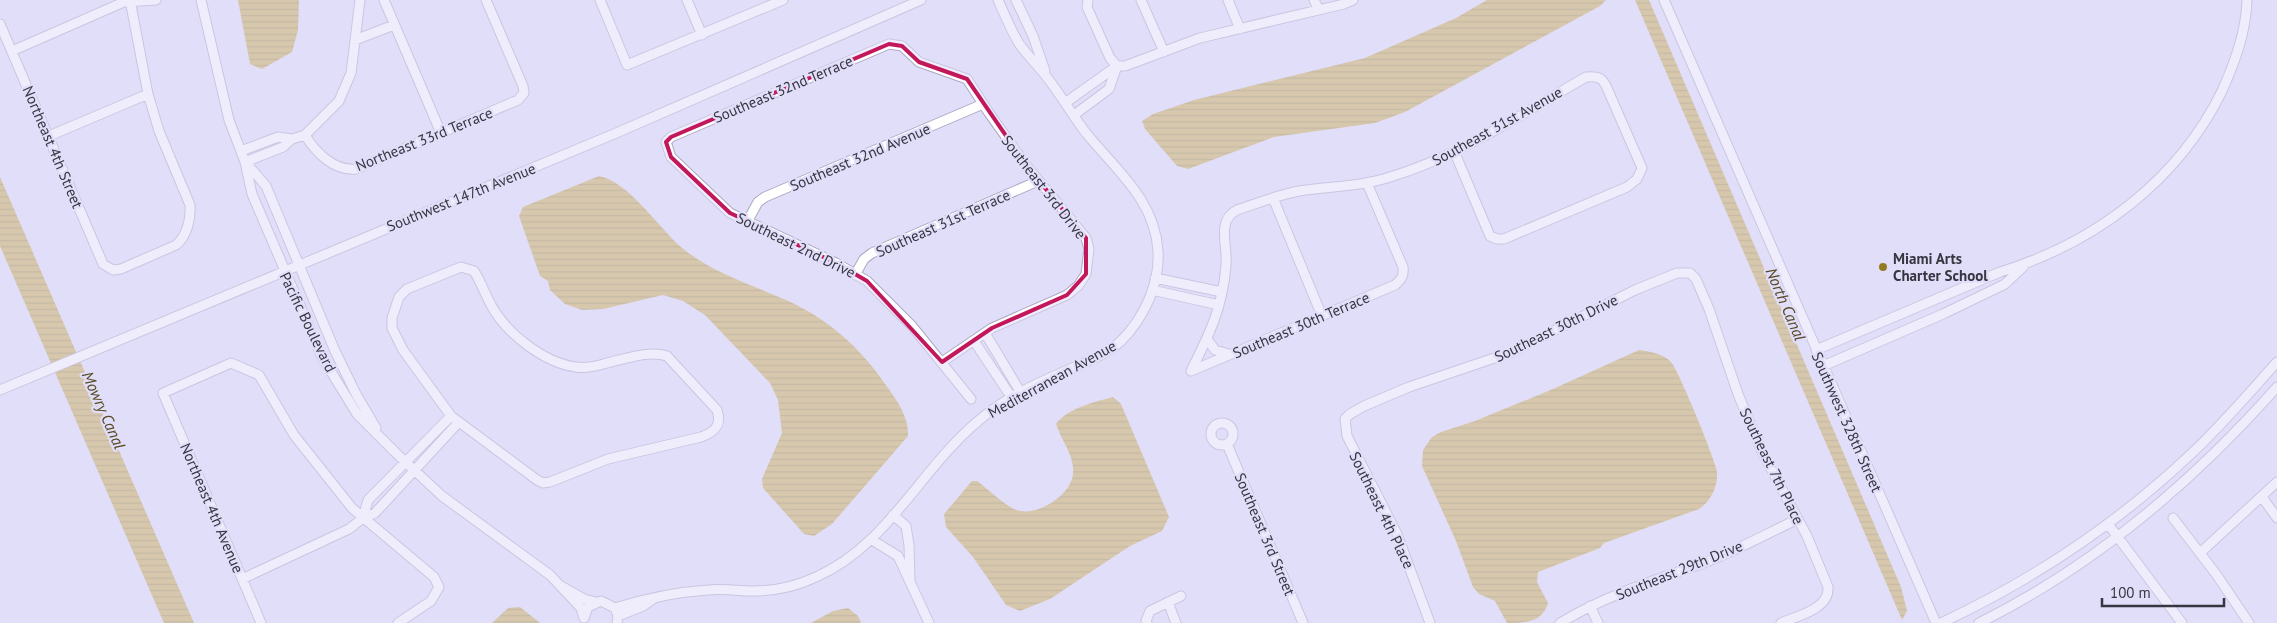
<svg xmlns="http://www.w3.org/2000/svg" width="2277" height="623" font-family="'PT Sans',sans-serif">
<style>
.water{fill:url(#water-rules)}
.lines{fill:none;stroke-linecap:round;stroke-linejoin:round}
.minor-casing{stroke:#aca8c3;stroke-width:11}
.minor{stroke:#fff;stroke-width:9}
.marked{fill:none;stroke:#c2185b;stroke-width:4;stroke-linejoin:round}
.poi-dot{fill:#947b22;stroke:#e1defa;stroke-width:2}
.labels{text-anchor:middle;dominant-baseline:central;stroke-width:4.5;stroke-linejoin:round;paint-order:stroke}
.street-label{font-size:15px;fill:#373540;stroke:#e1defa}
.poi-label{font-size:15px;font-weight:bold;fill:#373540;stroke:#e1defa;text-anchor:start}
.water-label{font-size:16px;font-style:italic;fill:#564922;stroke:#e1defa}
</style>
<defs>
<pattern id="water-rules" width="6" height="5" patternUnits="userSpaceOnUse" patternTransform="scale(1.25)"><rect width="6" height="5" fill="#c9ac4f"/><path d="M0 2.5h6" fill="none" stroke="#a48d43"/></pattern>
</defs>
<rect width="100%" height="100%" fill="#e1defa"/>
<path class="water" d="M238,0H299L298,30L292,52L262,69L250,64Z
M1487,0H1606L1600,6L1405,112L1375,123L1274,137L1188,169L1177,166L1145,129L1142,121L1153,114L1194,100L1365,58L1456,18Z
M1635,0H1649L1901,587L1907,611L1902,620Z
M599,176C629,182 658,227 681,247C712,273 750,284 786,300C830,320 861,348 888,388C898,402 909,418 908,436L832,524L814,536L804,534L763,488L762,479L782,433L778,400L770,383L705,315L683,301L663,295L603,309L582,310L565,304L550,290L548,281L540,276L519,216L523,207Z
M0,177L194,623H164L0,246Z
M1639,350C1649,351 1664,354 1671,362C1678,369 1716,461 1717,472C1718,486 1711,501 1699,509L1604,543L1600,548L1538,572L1537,582L1548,603C1542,623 1525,623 1507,623L1495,601L1479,594L1473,587L1456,541L1422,466L1423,450L1432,437L1441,432L1475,421L1553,389Z
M1113,397L1121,404L1169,517L1162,531L1130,546L1050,599L1020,611L1006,605L973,557L946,527L944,514L972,481H977C989,490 1001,502 1014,509C1034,519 1071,496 1073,474C1075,456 1061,440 1056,424C1068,408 1094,402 1113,397Z
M520,607L540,623H492L508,608Z
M848,608L858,616L861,623H811L833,611Z"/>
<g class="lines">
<g class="minor-casing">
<path id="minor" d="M201,0L229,120L245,162L252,194L322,357L357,414L397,454L442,496L550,575L581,608L584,618
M384,0L441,133
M600,0L627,65L783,0
M687,0L702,35
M1016,0L1033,36L1045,71
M1088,0L1087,7L1110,58L1117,66
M1141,0L1164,52
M1228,0L1240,29
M1314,0L1319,10
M1664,0L1936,623
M0,24L103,264L113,270L121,269L176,245C187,236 191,219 190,205L159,131L148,94L130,0
M355,40L394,25
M12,51L124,2L156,0
M1065,103L1117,66H1125L1200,38L1344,4L1353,0
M1074,115L1109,89L1117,66
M305,135C316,153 334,171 356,169L518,100L524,93L523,86L486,0
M49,136L148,94
M241,151L278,137L292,139L305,135L339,101L351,73L360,0
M245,162L283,147L292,139
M246,163L266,186L335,351L356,394L376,428
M1273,198L1322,316
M747,222L758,202L765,197L983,104
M461,267L474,271C481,282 485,294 491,305C506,333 544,363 576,367C586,369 597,366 607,363C626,359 648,350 667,356L717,410C722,425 715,432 701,437L608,459L550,482L543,483L537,480L451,416L403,350L392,328V318L399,297L407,289Z
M855,275L864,259L872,253L1038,181
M1155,278L1222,292
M1152,290L1219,305
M985,333L1021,393
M1207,339L1215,350L1229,354
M974,341L1012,398
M1816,350L2000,272C2095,243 2178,181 2222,91C2235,62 2246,32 2247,0
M942,362L992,328L1067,295L1078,286L1086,274L1089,249L1086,238L1026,165L989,113L967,79L919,62L902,46L889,44L671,137L666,142L671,157L730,213L836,263L867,281L912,326L971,399
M1823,366L1943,314L1997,288L2005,284L2023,267
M1191,371C1209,335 1223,307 1226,265C1228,245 1216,221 1237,210C1258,203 1278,195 1299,191C1330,186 1360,187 1390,177C1460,156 1523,113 1586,77C1598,76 1602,77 1607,88L1642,168L1637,179L1627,187L1504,239H1497L1490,236L1454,151
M1191,371L1395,285C1402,279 1404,275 1403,267L1367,183
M0,390L621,131L921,0
M1211 434a11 11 0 1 1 22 0a11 11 0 1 1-22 0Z
M1227,444L1303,623
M2262,497L2277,518
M893,515L906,526L909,545L910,580
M363,518L368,500L451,416
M2173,518L2216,574L2249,623
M2108,524L2182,623
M872,540L898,556L929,623
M2200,553L2277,482
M242,579L349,529L363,518L375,513L458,423
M561,586L584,599L596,602
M1168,602L1176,623
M1590,606L1598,623
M615,608C644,599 677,592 708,590C723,588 738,591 753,591C775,591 797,586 816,577C887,546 920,470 977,422C1001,401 1030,386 1059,374C1080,364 1104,357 1121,341C1144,318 1160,284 1158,251C1155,200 1116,170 1086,133C1073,116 1062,97 1049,80C1040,68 1029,57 1020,45C1011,31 1005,15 998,0
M618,616L643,606L653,599
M584,618L588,607L601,601L615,608L618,616L617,623
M261,623L163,393L231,363L259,375L294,435L352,508L434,577L439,587L431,601L398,623
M1147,623L1146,621L1150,611L1181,596
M1430,623L1397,534L1347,436L1345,419L1350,414L1364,406L1409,387L1512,352L1635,290L1677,273H1690L1696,279L1709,309L1738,394L1761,450L1807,536L1828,587C1830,609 1797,616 1781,623
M1560,623C1605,596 1652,581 1701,564C1734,552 1766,534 1798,519
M1941,623C2033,580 2118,523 2191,454C2222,425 2249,393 2277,362
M1979,623C2094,566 2192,483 2277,387"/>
</g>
<use href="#minor" class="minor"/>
</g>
<path d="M0 0H2277V623H0ZM889,44L902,46L919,62L967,79L1026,165L1086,238V274L1067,295L992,328L942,362L867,281L836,263L730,213L671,157L666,142L671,137Z" fill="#e1defa" fill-opacity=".55" fill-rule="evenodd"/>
<path class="marked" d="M889,44L902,46L919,62L967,79L1026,165L1086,238V274L1067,295L992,328L942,362L867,281L836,263L730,213L671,157L666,142L671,137Z"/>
<circle class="poi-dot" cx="1883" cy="267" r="5"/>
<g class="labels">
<g class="street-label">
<text transform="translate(783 89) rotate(-23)">Southeast 32nd Terrace</text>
<text transform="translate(1497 126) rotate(-29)">Southeast 31st Avenue</text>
<text transform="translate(424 139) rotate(-22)">Northeast 33rd Terrace</text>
<text transform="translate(53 147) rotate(67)">Northeast 4th Street</text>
<text transform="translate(860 157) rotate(-23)">Southeast 32nd Avenue</text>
<text transform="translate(1044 187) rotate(52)">Southeast 3rd Drive</text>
<text transform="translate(461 197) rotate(-22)">Southwest 147th Avenue</text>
<text transform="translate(943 223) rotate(-24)">Southeast 31st Terrace</text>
<text transform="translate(796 245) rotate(26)">Southeast 2nd Drive</text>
<text transform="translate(308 322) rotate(64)">Pacific Boulevard</text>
<text transform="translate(1301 325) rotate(-23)">Southeast 30th Terrace</text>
<text transform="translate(1556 328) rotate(-26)">Southeast 30th Drive</text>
<text transform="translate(1052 379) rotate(-29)">Mediterranean Avenue</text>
<text transform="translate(1847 422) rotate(66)">Southwest 328th Street</text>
<text transform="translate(1772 466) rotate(64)">Southeast 7th Place</text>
<text transform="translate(212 508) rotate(67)">Northeast 4th Avenue</text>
<text transform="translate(1382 510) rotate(64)">Southeast 4th Place</text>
<text transform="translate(1265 534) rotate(67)">Southeast 3rd Street</text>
<text transform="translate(1679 570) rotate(-22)">Southeast 29th Drive</text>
</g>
<g class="poi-label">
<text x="1893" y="258">Miami Arts<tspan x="1893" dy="17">Charter School</tspan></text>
</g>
<g class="water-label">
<text transform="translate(1786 304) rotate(67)">North Canal</text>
<text transform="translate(104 410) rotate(66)">Mowry Canal</text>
</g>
</g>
<path d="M2102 598v8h122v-8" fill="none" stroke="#373540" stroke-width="2.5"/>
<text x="2110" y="598" font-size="15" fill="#373540" stroke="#e1defa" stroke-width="4" paint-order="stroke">100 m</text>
</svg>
